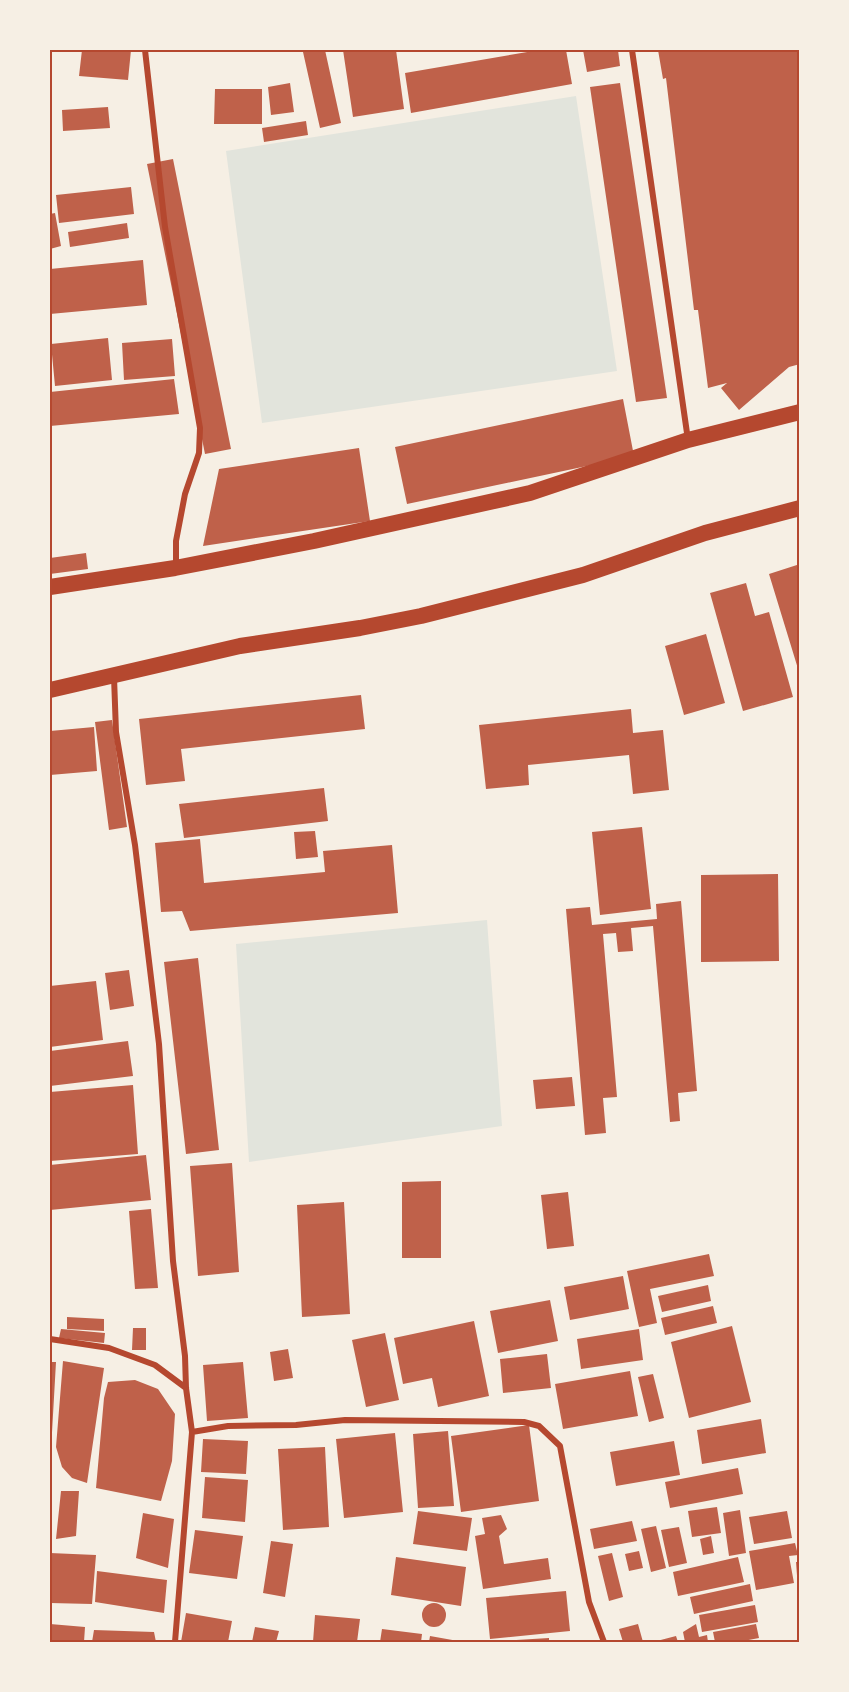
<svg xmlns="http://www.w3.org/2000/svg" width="849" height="1692" font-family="Poppins,sans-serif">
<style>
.green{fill:#e2e4dc}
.building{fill:#bf614a}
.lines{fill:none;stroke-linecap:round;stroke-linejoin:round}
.minor{stroke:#b5482f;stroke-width:6}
.trunk{stroke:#b5482f;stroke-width:16}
.neatline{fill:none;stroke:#b5482f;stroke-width:2}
</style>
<rect width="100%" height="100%" fill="#f6efe4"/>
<path class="green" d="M576,96L617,371L262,423L226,151Z
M487,920L502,1126L249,1162L236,944Z"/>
<path class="building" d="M82,50H131L128,80L79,76Z
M313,50H325L341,123L320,128L303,52Z
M343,50H396L404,109L353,117Z
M539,50H566L572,84L411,113L405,73Z
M583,50H618L620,66L587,72Z
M658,50H800V364L789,367L739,410L721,388L727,383L708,388L698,310H694L666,78L663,79Z
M290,83L294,112L271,115L268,87Z
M620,83L667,398L636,402L590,87Z
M215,89H262V124H214Z
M108,107L110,128L63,131L62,110Z
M306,121L308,135L264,142L262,128Z
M173,159L231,449L205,454L147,164Z
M131,187L134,214L59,223L56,195Z
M55,213L61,246L50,249V214Z
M127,223L129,238L70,247L68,232Z
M143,260L147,305L50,314V269Z
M108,338L112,380L55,386L51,344Z
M172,339L175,376L124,380L122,343Z
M174,379L179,414L50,426V392Z
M623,399L634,456L407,504L395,447Z
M359,448L370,521L203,546L219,469Z
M86,553L88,569L50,574V558Z
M800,564V672H799L769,574Z
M746,583L755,616L769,612L793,697L743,711L710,593Z
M706,634L725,703L684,715L665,646Z
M361,695L365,729L181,749L185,781L146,785L139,719Z
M631,709L633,733L663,730L669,790L633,794L629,755L528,765L529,785L486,789L479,725Z
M112,720L127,827L109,830L95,722Z
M94,727L97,771L50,775V731Z
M324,788L328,821L184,838L179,804Z
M642,827L651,909L600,915L592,832Z
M315,831L318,857L296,859L294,832Z
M200,839L204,883L325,872L323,851L392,845L398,913L190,931L182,911L161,912L155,843Z
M778,874L779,961L701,962V875Z
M681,901L697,1091L678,1093L680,1121L670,1122L653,926L631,928L633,951L618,952L616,933L603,934L617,1097L603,1098L606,1133L585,1135L566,909L590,907L592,925L657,919L656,904Z
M198,958L219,1150L186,1154L164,962Z
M129,970L134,1006L110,1010L105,973Z
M96,981L103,1040L50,1047V986Z
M128,1041L133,1076L50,1086V1051Z
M572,1077L575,1106L536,1109L533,1080Z
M133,1085L138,1154L50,1161V1092Z
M146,1155L151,1200L50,1210V1165Z
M232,1163L239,1272L198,1276L190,1166Z
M441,1181V1258H402V1182Z
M568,1192L574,1246L547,1249L541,1195Z
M344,1202L350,1314L302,1317L297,1205Z
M151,1209L158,1288L135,1289L129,1211Z
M709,1254L714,1276L650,1289L657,1323L639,1327L627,1271Z
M623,1276L629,1309L570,1320L564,1287Z
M708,1285L711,1301L662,1312L658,1296Z
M550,1300L558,1341L498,1353L490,1311Z
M713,1306L717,1323L665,1335L661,1318Z
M67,1317L104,1319V1331L67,1329Z
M474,1321L489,1396L438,1407L432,1378L403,1384L394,1338Z
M732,1326L751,1402L689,1418L671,1342Z
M133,1328H146V1350H132Z
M61,1329L105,1333L104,1343L59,1338Z
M639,1329L643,1360L581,1369L577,1339Z
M385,1333L399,1400L366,1407L352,1340Z
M288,1349L293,1378L274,1381L270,1352Z
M547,1354L551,1388L503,1393L500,1359Z
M63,1361L104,1368L87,1483L72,1478L62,1467L56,1447Z
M50,1362H56L51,1450H50Z
M243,1362L248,1418L207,1421L203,1365Z
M630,1371L638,1416L563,1429L555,1384Z
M653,1374L664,1418L649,1422L638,1377Z
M135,1380L158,1389L175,1414L172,1461L161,1501L96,1488L104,1398L108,1382Z
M761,1419L766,1453L702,1464L697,1430Z
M529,1425L539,1501L461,1512L451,1436Z
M448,1431L454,1506L418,1508L413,1434Z
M395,1433L403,1512L344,1518L336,1439Z
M203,1439L248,1441L246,1474L201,1472Z
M674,1441L680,1475L616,1486L610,1452Z
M325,1447L329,1527L283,1530L278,1449Z
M738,1468L743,1494L670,1508L665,1482Z
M205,1477L248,1480L245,1522L202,1518Z
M61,1491H79L76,1536L56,1539Z
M717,1507L721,1533L692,1537L688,1511Z
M740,1510L746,1553L729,1556L723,1513Z
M418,1511L472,1518L467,1551L413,1544Z
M787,1511L792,1538L754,1544L749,1517Z
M143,1513L174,1519L168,1568L136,1558Z
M501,1515L507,1529L499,1536L504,1564L548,1558L551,1579L483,1589L475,1536L485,1534L482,1518Z
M632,1521L637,1541L594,1549L590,1529Z
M656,1526L666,1568L651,1572L641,1529Z
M679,1527L687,1563L669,1567L661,1530Z
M195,1530L243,1536L237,1579L189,1573Z
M711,1536L714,1553L703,1555L700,1539Z
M271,1541L293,1544L285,1597L263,1593Z
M795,1543L798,1555L789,1556L794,1583L756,1590L749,1551Z
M639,1551L643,1568L629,1571L625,1554Z
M50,1553L96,1555L92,1604L50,1603Z
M612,1553L623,1597L609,1601L598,1556Z
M396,1557L466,1567L461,1606L391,1595Z
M738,1557L744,1582L678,1596L673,1572Z
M796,1562H800V1589H798Z
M97,1571L167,1580L164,1613L95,1602Z
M750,1584L753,1601L694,1614L690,1597Z
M566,1591L570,1631L490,1639L486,1598Z
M422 1615a12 12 0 1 1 24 0a12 12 0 1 1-24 0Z
M755,1605L758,1622L702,1632L699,1615Z
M186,1613L232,1621L228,1642H181Z
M315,1615L360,1619L357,1642H313Z
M50,1624L85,1627L84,1642H50Z
M638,1624L643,1642H623L619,1629Z
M696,1624L699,1637L707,1635L708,1642H685L683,1632Z
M756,1624L759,1638L738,1642H715L713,1632Z
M255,1627L279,1631L276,1642H252Z
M382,1629L422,1634L421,1642H380Z
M94,1630L154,1632L156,1642H92Z
M430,1636L458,1641V1642H429Z
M676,1636L678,1642H653Z
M549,1638V1642H501V1641Z"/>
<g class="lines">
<path class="minor" d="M145,50L165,227L200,428L199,453L185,494L176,541V566
M632,50L688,440
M114,677L116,732L135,845L159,1044L173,1261L185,1356L186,1388L192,1432L175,1642
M50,1339L109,1348L155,1365L186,1388
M192,1432L228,1426L296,1425L345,1420L524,1422L539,1426L560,1446L589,1602L604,1642"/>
<path class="trunk" d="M50,587L175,568L314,541L530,493L688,440L800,412
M50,690L240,646L360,628L421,616L583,575L705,533L800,508"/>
</g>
<rect width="849" height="1692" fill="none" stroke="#f6efe4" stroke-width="102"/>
<rect x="51" y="51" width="747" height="1590" class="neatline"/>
</svg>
